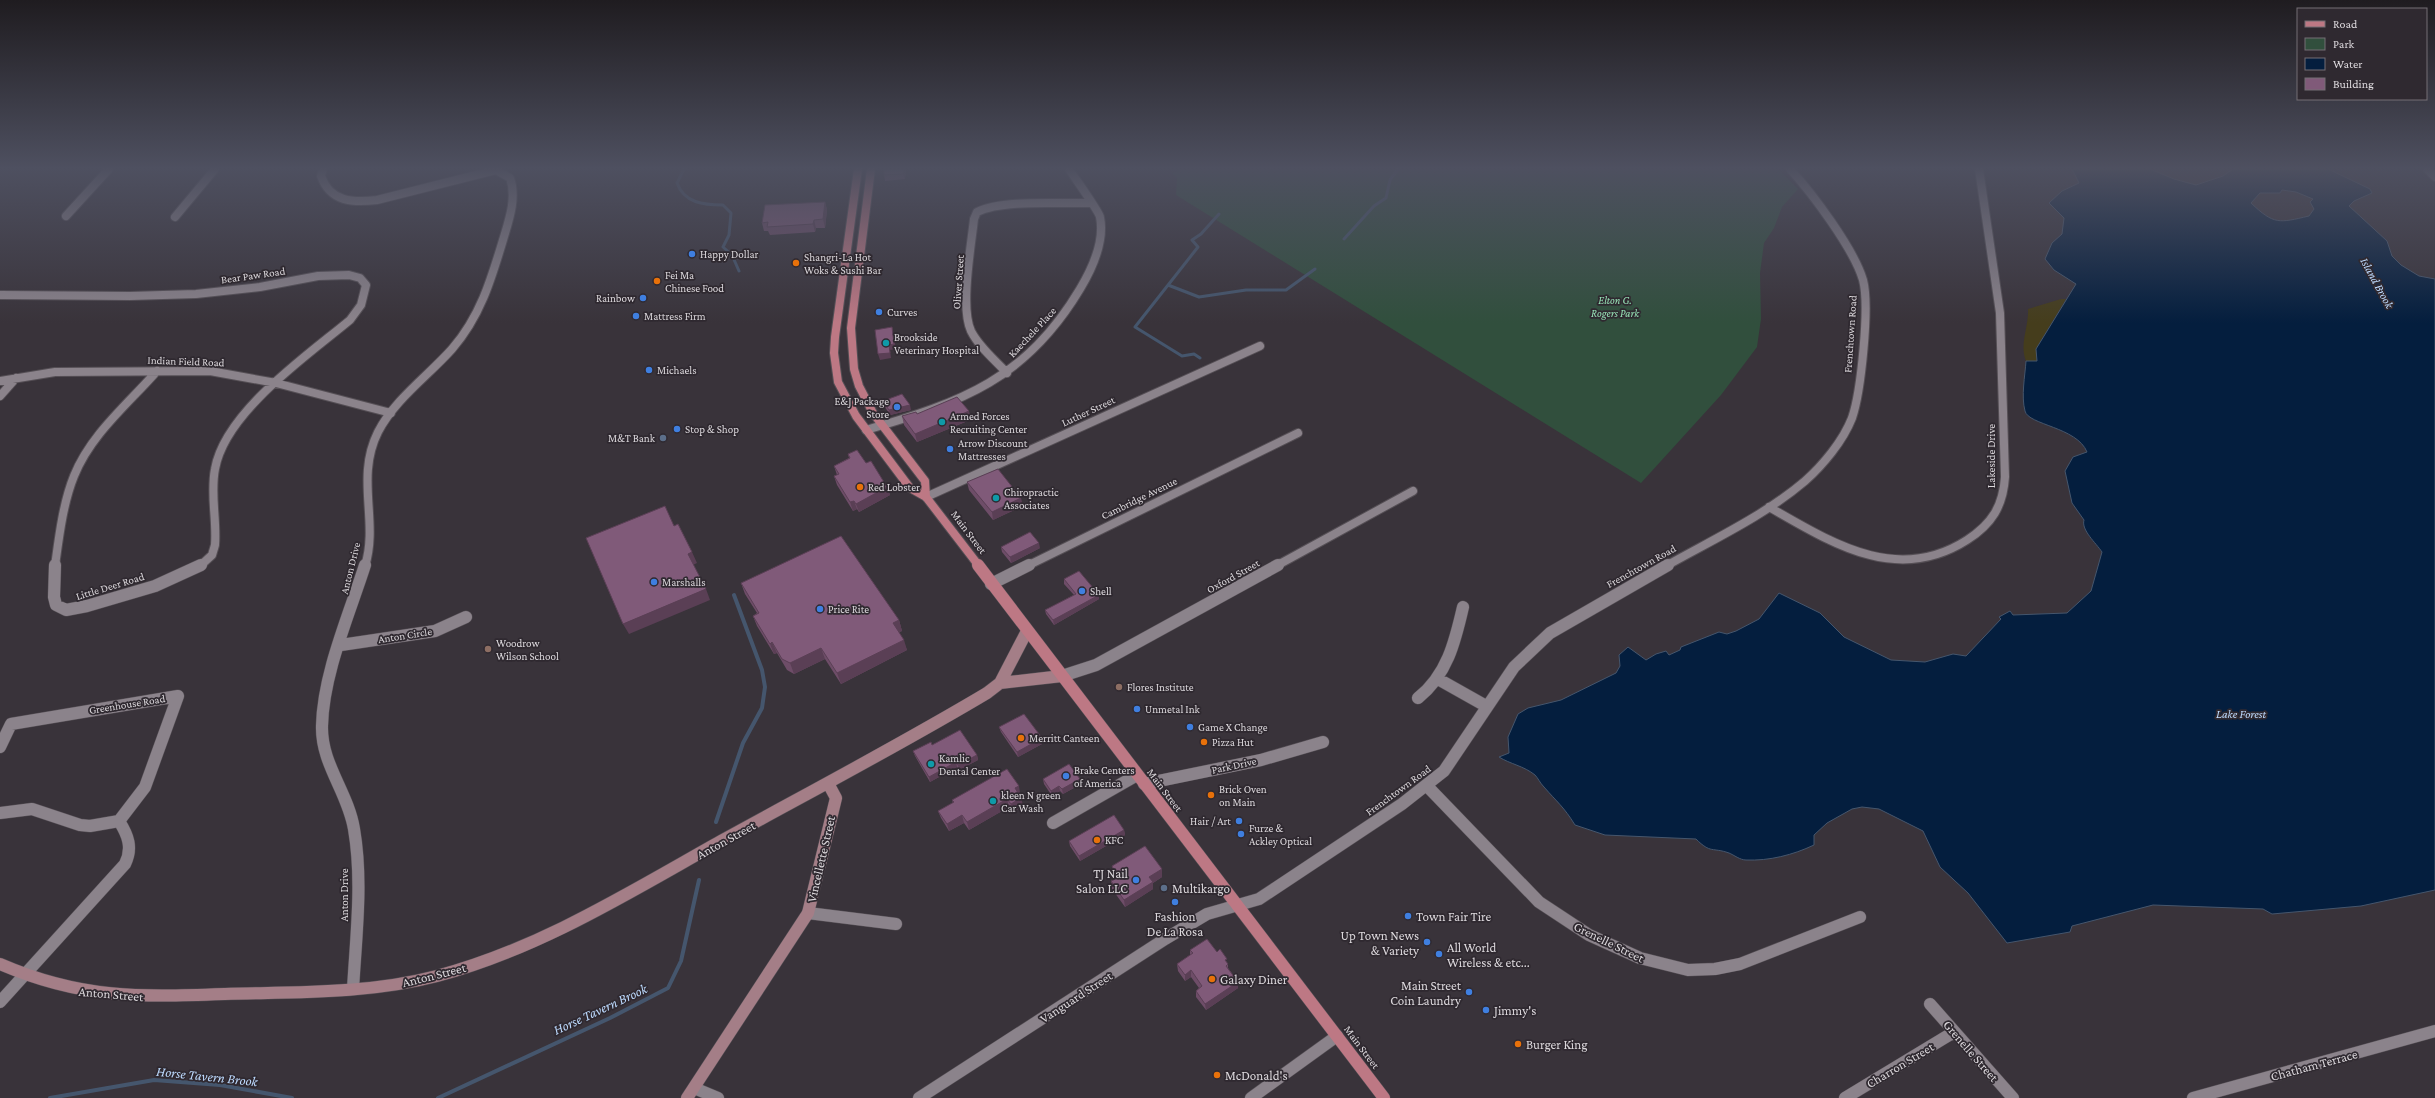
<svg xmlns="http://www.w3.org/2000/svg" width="2435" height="1098" font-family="'Crimson Pro',serif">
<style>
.green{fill:#314f3d}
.sand{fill:#453d1c}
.water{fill:#041e3e;stroke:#45566d;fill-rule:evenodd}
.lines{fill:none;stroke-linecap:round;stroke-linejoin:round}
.stream-far1{stroke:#45566d;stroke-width:3}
.stream{stroke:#45566d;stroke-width:4}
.street-far1-casing{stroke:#554f55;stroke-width:10}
.street-casing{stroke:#554f55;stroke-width:13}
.secondary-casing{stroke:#554f55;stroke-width:13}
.primary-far1-casing{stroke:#554f55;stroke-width:10}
.primary-casing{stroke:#554f55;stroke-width:13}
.street-far1{stroke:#8b838b;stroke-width:8}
.street{stroke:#8b838b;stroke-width:12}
.secondary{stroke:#a47e87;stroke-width:12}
.primary-far1{stroke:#bd7884;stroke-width:8}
.primary{stroke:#bd7884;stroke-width:12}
.wall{fill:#6e4d68}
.shaded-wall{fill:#5a3f55}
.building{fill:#805a79;stroke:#5a3f55}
.shop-dot{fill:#3f7fe0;stroke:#2f2930;stroke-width:1.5}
.food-dot{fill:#e8710a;stroke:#2f2930;stroke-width:1.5}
.culture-dot{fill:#0f9aa8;stroke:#2f2930;stroke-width:1.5}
.service-dot{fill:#5c6f8a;stroke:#2f2930;stroke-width:1.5}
.education-dot{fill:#8d6e63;stroke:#2f2930;stroke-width:1.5}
.labels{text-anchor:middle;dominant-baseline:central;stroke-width:3.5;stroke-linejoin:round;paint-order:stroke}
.poi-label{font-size:11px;fill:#dcd8dc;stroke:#2f2930;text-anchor:start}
.street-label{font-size:11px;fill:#dcd8dc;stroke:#2f2930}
.park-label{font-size:11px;font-style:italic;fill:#97e3b7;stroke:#2f2930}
.water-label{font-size:12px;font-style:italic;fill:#bddafe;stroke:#2f2930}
.near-street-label{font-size:13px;fill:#dcd8dc;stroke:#2f2930}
.near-poi-label{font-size:13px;fill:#dcd8dc;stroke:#2f2930;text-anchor:start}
.near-water-label{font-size:14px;font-style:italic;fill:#bddafe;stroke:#2f2930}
</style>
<rect width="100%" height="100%" fill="#39333a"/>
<path class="green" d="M1177,169H1778L1798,189L1782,207L1774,228L1764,243L1760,273L1761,319L1757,347L1721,395L1641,483L1176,195L1177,178L1172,173L1177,171Z"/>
<path class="sand" d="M2061,299H2066L2036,349L2037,361H2026C2019,344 2029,327 2028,309Z"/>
<path class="water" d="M2072,169H2150L2174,179L2196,185L2223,176L2233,169H2328L2370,189L2372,193L2354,201L2349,206L2387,241L2392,256L2401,265L2419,276L2435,279V890L2361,906L2272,914L2263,909L2153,905L2072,926L2070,932L2007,943L1968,893L1940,867L1923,831L1879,809L1862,807L1852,809L1827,823L1814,835V845C1793,855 1769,861 1746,860C1740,860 1734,855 1729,853C1712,847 1711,854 1696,839L1605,835L1575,825C1564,807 1557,802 1544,787C1540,783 1538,778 1535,775C1524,766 1510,764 1499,757L1509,753L1508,737L1518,714L1528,708L1561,700L1616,673L1620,666L1619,655L1628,647L1646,660L1656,654L1666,651L1669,655L1680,650L1681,647L1719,632L1727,634L1736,631L1759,619L1779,593L1820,613L1844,637L1891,660L1925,662L1953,654L1966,656L2001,619L1999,617L2010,611L2013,615L2067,613L2091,591L2102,552C2096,543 2081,530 2084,520L2072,503L2065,471L2073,457L2087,452C2077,427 2028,425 2025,411C2021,396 2025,376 2026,361H2037L2036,349L2076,284L2054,270L2045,259L2052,243L2062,234L2064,218L2049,203L2062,191L2079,183ZM2282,190L2296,192L2313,199L2310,202L2314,209L2309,216C2279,223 2274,225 2251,203L2260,193H2280Z"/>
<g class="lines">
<path class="stream-far1" d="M684,169L677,183C684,203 704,205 723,205L731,213L729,235L723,247L732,255L739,271
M1344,239L1374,206L1386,198L1390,180L1398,169
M1168,285L1199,297L1246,290H1286L1315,269
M1200,358L1194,354L1182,356L1135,327L1198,247L1192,240L1201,234L1219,214"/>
<path class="stream" d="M716,822L743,743L762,708L765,687L762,670L734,595
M50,1098L154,1080L220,1085L292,1098
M438,1098L610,1018L668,988L681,961L699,880"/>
<g class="street-far1-casing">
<path id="street-far1" d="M323,169L321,176C330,202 353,203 377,200L496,170
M2427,169L2435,177
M66,216L109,169
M175,217L215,169
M0,295L130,296L196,294L260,287L318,276L349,275L360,278L366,285L361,305L350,320C308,355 225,412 215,469C210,494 217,519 215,545L212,555L200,566
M1007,373C995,360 979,347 971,331C960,307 971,247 974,219L977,212C1003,199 1060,204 1090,203
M0,381L55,372L210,371L276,383L391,413
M0,396L16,378
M866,430C963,402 1026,379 1080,289C1092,269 1105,242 1100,217C1099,211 1074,177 1069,169
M926,497L1260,346
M1769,507C1832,543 1897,585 1967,540C1992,524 2003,506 2005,477L2000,313L1979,169
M55,566C59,537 63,503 74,476C91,434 128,404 157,371
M365,566C379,521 355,478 378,432C395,399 428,376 452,349C480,317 491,280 503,240C509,220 517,198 510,178L496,170
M1027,566L1298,433
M1276,566L1413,491
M1666,566C1712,540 1764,516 1805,481C1823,465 1843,441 1852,418C1861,392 1870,306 1863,280C1854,249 1812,193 1790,169"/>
</g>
<g class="street-casing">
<path id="street" d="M55,565L54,597L56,605L66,610L87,606L155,586L201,565
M991,584L1029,565
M341,645L435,631L466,617
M1062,676L1096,665L1278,565
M1438,679L1486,706
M1418,698C1447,675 1455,642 1463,607
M0,747L11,724L178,696L145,787L119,821L90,826L80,825L32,809L0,813
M1144,784L1261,760L1323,742
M1427,786L1539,902L1589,935L1640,958L1688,970L1715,969L1740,964L1860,917
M1053,823L1137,775
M808,913L896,924
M353,989C356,936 363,881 354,829C348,792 321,764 322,726C323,674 349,615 365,565
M0,1002L125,864C133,848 128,835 119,821
M1930,1004L2013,1098
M694,1088L718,1098
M919,1098L1165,939L1207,914L1259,899L1402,804L1444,771L1514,667L1550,633L1668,565
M1251,1098L1337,1036
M1845,1098L1954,1032
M2193,1098L2435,1031"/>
</g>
<g class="secondary-casing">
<path id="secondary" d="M1000,683L1062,676
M0,964C81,999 139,997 225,994C296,992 368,994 437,976C539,949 630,892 721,841C810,792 900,745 987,693L1000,683L1027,631
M687,1098L808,913L836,798L829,785"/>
</g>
<g class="primary-far1-casing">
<path id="primary-far1" d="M858,169L835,337L834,353L838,382L856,416L910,488L926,497L979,566
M871,169L851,328L854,369L859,386L873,413L925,481L926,497"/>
</g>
<g class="primary-casing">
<path id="primary" d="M978,565L1384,1098"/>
</g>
<use href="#street-far1" class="street-far1"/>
<use href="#street" class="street"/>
<use href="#secondary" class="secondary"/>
<use href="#primary-far1" class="primary-far1"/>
<use href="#primary" class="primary"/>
</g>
<path class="wall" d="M884,169H906L905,179L885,181L884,175Z
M825,202L827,210L825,228H816L815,232L770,235L768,231H764L762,223Z
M883,401L911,410L890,415L885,407Z
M969,411L970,420L917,442L904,425L902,416L917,414Z
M848,454L866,463L887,487L890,495L859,512L857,509L853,511L837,485L834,476L837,475L834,466L849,458Z
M967,482L1023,506L993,520L969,490Z
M1001,547L1040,548L1011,563L1002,552Z
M1064,579L1099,599L1054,625L1046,614L1045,610L1074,595L1064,584Z
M741,583L899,620L902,631L899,632L907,650L841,684L825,659L794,674L787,670L777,653L774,654L757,626L753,616L757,613L745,594Z
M999,727L1042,744L1018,757L1001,732Z
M932,745L977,755L978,760L959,770L957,767L930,782L915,756L913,751Z
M1043,779L1081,784L1063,794L1060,791L1052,796L1044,784Z
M1020,793L1019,794L1021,798L1023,806L1013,812L1009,807L969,830L964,823L949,831L941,818L938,811L953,803L952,800Z
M1124,830L1125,835L1080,861L1070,846L1069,841Z
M1112,866L1162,869V877L1153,883V889L1125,907L1112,889L1111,881L1116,879L1113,873Z
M1190,950L1217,952L1228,964V968L1238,982V988L1206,1010L1196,997V991L1199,988L1191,977L1185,981L1178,971L1177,964L1190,955Z"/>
<path class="shaded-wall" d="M904,169H906L905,179L903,174Z
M825,202L827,210L825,228L823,219Z
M814,220L816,228L815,232L813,224Z
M892,327L896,349L890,350L891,358L880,360L878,354Z
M910,405L911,410L890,415L889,410Z
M969,411L970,420L917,442L915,434Z
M887,487L890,495L859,512L856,504Z
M1021,498L1023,506L993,520L992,512Z
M854,501L857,509L853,511L850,502Z
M1039,543L1040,548L1011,563L1010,557Z
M692,552L697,563L693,565L688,554Z
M706,589L710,600L629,634L623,624Z
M1099,595V599L1054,625L1053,620Z
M899,620L902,631L896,634L893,623Z
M904,640L907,650L841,684L837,673Z
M772,642L777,653L774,654L770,644Z
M821,648L825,659L794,674L790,663Z
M1042,738V744L1018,757L1017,752Z
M977,755L978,760L959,770L958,765Z
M956,762L957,767L930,782L929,777Z
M1080,779L1081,784L1063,794L1062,789Z
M1019,786L1020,793L1016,796L1015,788Z
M1059,786L1060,791L1052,796L1051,791Z
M1021,798L1023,806L1013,812L1011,804Z
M1007,799L1009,807L969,830L967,822Z
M962,815L964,823L949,831L947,824Z
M1124,830L1125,835L1080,861L1079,856Z
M1162,869V877L1153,883V889L1125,907L1124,900L1149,877Z
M1191,970V977L1185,981V975Z
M1238,982V988L1206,1010L1205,1004Z"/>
<path class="building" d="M884,169H904L903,174L884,175Z
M825,202L823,219L814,220L813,224L767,227L768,222L762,223L765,205Z
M892,327L894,344L889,345L890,353L878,354L875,330Z
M902,394L910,405L889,410L883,401Z
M957,397L969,411L915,434L902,416L916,412L917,414Z
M857,450L866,463L871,461L887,487L856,504L854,501L850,502L834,476L839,474L834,466L850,458L848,454Z
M998,469L1021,498L992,512L967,482Z
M665,506L674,526L678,524L692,552L688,554L706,589L623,624L586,538Z
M1030,532L1039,543L1010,557L1001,547Z
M841,536L899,620L893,623L904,640L837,673L821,648L790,663L782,659L772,642L770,644L753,616L759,613L741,583Z
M1079,571L1099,595L1053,620L1045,610L1076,594L1064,579Z
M1024,714L1042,738L1017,752L999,727Z
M960,730L977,755L958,765L956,762L929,777L913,751L931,742L932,745Z
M1069,764L1080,779L1062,789L1059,786L1051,791L1043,779Z
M1007,769L1019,786L1015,788L1021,798L1011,804L1007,799L967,822L962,815L947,824L938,811L954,802L952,800Z
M1114,815L1124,830L1079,856L1069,841Z
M1145,846L1162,869L1149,877L1153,882L1124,900L1111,881L1118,878L1112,866Z
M1207,939L1217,952L1220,949L1227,959L1225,960L1228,964L1226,966L1238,982L1205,1004L1196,991L1202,986L1191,970L1185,975L1177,964L1193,953L1190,950Z"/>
<linearGradient id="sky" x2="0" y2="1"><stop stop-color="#1f1c20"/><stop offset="0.52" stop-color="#4e5060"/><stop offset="1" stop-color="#4e5060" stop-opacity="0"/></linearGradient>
<rect width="2435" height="323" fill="url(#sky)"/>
<g class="shop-dot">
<circle cx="692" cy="254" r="4"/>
<circle cx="643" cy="298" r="4"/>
<circle cx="879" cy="312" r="4"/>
<circle cx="636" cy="316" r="4"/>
<circle cx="649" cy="370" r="4"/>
<circle cx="897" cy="407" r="4"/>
<circle cx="677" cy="429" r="4"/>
<circle cx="950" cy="449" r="4"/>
<circle cx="654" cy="582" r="4"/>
<circle cx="1082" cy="591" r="4"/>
<circle cx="820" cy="609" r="4"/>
<circle cx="1137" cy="709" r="4"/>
<circle cx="1190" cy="727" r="4"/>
<circle cx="1066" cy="776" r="4"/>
<circle cx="1239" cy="821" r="4"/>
<circle cx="1241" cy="834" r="4"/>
<circle cx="1136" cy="880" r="4"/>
<circle cx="1175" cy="902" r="4"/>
<circle cx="1408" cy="916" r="4"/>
<circle cx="1427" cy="942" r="4"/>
<circle cx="1439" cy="954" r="4"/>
<circle cx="1469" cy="992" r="4"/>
<circle cx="1486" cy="1010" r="4"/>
</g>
<g class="food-dot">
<circle cx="796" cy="263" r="4"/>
<circle cx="657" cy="281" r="4"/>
<circle cx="860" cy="487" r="4"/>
<circle cx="1021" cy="738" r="4"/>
<circle cx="1204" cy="742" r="4"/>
<circle cx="1211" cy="795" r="4"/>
<circle cx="1097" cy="840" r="4"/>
<circle cx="1212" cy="979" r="4"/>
<circle cx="1518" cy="1044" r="4"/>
<circle cx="1217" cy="1075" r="4"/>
</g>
<g class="culture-dot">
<circle cx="886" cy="343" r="4"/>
<circle cx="942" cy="422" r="4"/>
<circle cx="996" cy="498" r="4"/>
<circle cx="931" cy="764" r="4"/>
<circle cx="993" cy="801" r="4"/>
</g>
<g class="service-dot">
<circle cx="663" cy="438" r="4"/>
<circle cx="1164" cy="888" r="4"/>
</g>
<g class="education-dot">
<circle cx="488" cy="649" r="4"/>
<circle cx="1119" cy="687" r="4"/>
</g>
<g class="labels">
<g class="poi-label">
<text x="700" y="254">Happy Dollar</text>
<text x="804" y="257">Shangri-La Hot<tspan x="804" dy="13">Woks &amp; Sushi Bar</tspan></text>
<text x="665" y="275">Fei Ma<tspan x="665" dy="13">Chinese Food</tspan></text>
<text x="635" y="298" text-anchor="end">Rainbow</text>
<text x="887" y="312">Curves</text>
<text x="644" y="316">Mattress Firm</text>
<text x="894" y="337">Brookside<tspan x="894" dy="13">Veterinary Hospital</tspan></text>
<text x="657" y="370">Michaels</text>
<text x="889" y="401" text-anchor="end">E&amp;J Package<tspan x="889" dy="13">Store</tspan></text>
<text x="950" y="416">Armed Forces<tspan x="950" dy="13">Recruiting Center</tspan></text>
<text x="685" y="429">Stop &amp; Shop</text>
<text x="655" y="438" text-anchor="end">M&amp;T Bank</text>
<text x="958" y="443">Arrow Discount<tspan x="958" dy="13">Mattresses</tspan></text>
<text x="868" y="487">Red Lobster</text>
<text x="1004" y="492">Chiropractic<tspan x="1004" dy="13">Associates</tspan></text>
<text x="662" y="582">Marshalls</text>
<text x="1090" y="591">Shell</text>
<text x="828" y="609">Price Rite</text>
<text x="496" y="643">Woodrow<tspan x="496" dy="13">Wilson School</tspan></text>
<text x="1127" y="687">Flores Institute</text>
<text x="1145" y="709">Unmetal Ink</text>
<text x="1198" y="727">Game X Change</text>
<text x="1029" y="738">Merritt Canteen</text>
<text x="1212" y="742">Pizza Hut</text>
<text x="939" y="758">Kamlic<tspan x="939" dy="13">Dental Center</tspan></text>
<text x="1074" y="770">Brake Centers<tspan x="1074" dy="13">of America</tspan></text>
<text x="1219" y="789">Brick Oven<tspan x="1219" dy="13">on Main</tspan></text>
<text x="1001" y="795">kleen N green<tspan x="1001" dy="13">Car Wash</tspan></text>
<text x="1231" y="821" text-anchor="end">Hair / Art</text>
<text x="1249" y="828">Furze &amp;<tspan x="1249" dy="13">Ackley Optical</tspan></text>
<text x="1105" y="840">KFC</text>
</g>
<g class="street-label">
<text transform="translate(253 275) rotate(-8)">Bear Paw Road</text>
<text transform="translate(958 282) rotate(-86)">Oliver Street</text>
<text transform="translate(1032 332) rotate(-47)">Kaechele Place</text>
<text transform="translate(1850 334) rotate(-86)">Frenchtown Road</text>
<text transform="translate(186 361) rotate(2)">Indian Field Road</text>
<text transform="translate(1088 411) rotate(-25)">Luther Street</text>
<text transform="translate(1991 456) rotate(-90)">Lakeside Drive</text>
<text transform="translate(1139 498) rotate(-26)">Cambridge Avenue</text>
<text transform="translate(969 532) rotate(53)">Main Street</text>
<text transform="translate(1641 566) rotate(-29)">Frenchtown Road</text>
<text transform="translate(350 568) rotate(-76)">Anton Drive</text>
<text transform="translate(1233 576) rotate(-29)">Oxford Street</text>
<text transform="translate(110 586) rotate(-17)">Little Deer Road</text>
<text transform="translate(405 635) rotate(-9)">Anton Circle</text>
<text transform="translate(127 704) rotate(-9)">Greenhouse Road</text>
<text transform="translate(1234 765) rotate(-12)">Park Drive</text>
<text transform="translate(1165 790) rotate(53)">Main Street</text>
<text transform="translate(1398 790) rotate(-36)">Frenchtown Road</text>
<text transform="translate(344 895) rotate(-90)">Anton Drive</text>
<text transform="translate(1362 1047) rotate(53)">Main Street</text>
</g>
<g class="park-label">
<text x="1615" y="300">Elton G.<tspan x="1615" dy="13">Rogers Park</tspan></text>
</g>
<g class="water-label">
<text transform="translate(2377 283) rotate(61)">Island Brook</text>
<text x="2241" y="714">Lake Forest</text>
</g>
<g class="near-street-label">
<text transform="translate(726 840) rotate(-29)">Anton Street</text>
<text transform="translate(821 859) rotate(-77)">Vincellette Street</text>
<text transform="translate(1609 942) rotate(26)">Grenelle Street</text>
<text transform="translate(434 975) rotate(-14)">Anton Street</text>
<text transform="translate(111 994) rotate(5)">Anton Street</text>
<text transform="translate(1076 997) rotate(-33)">Vanguard Street</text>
<text transform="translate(1971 1051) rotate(49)">Grenelle Street</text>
<text transform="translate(1900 1065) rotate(-31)">Charron Street</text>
<text transform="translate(2314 1065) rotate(-15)">Chatham Terrace</text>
</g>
<g class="near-poi-label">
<text x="1128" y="873" text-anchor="end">TJ Nail<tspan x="1128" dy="15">Salon LLC</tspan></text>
<text x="1172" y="888">Multikargo</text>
<text x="1175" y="916" text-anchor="middle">Fashion<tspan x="1175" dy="15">De La Rosa</tspan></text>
<text x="1416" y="916">Town Fair Tire</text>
<text x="1419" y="935" text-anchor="end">Up Town News<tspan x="1419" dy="15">&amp; Variety</tspan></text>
<text x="1447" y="947">All World<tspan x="1447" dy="15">Wireless &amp; etc...</tspan></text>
<text x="1220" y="979">Galaxy Diner</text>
<text x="1461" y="985" text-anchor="end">Main Street<tspan x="1461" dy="15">Coin Laundry</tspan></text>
<text x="1494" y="1010">Jimmy's</text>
<text x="1526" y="1044">Burger King</text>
<text x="1225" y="1075">McDonald's</text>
</g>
<g class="near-water-label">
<text transform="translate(600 1009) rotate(-25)">Horse Tavern Brook</text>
<text transform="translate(207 1076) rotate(6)">Horse Tavern Brook</text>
</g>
</g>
<rect x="2297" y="8" width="130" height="92" fill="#2f2930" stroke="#746f75"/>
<rect x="2305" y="21" width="20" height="6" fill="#bd7884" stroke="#746f75"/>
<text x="2333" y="28" font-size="12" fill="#dcd8dc">Road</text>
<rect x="2305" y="38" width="20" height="12" fill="#314f3d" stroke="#746f75"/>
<text x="2333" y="48" font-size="12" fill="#dcd8dc">Park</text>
<rect x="2305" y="58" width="20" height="12" fill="#041e3e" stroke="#746f75"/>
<text x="2333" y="68" font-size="12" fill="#dcd8dc">Water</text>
<rect x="2305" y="78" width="20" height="12" fill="#805a79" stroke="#746f75"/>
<text x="2333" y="88" font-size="12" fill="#dcd8dc">Building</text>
</svg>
